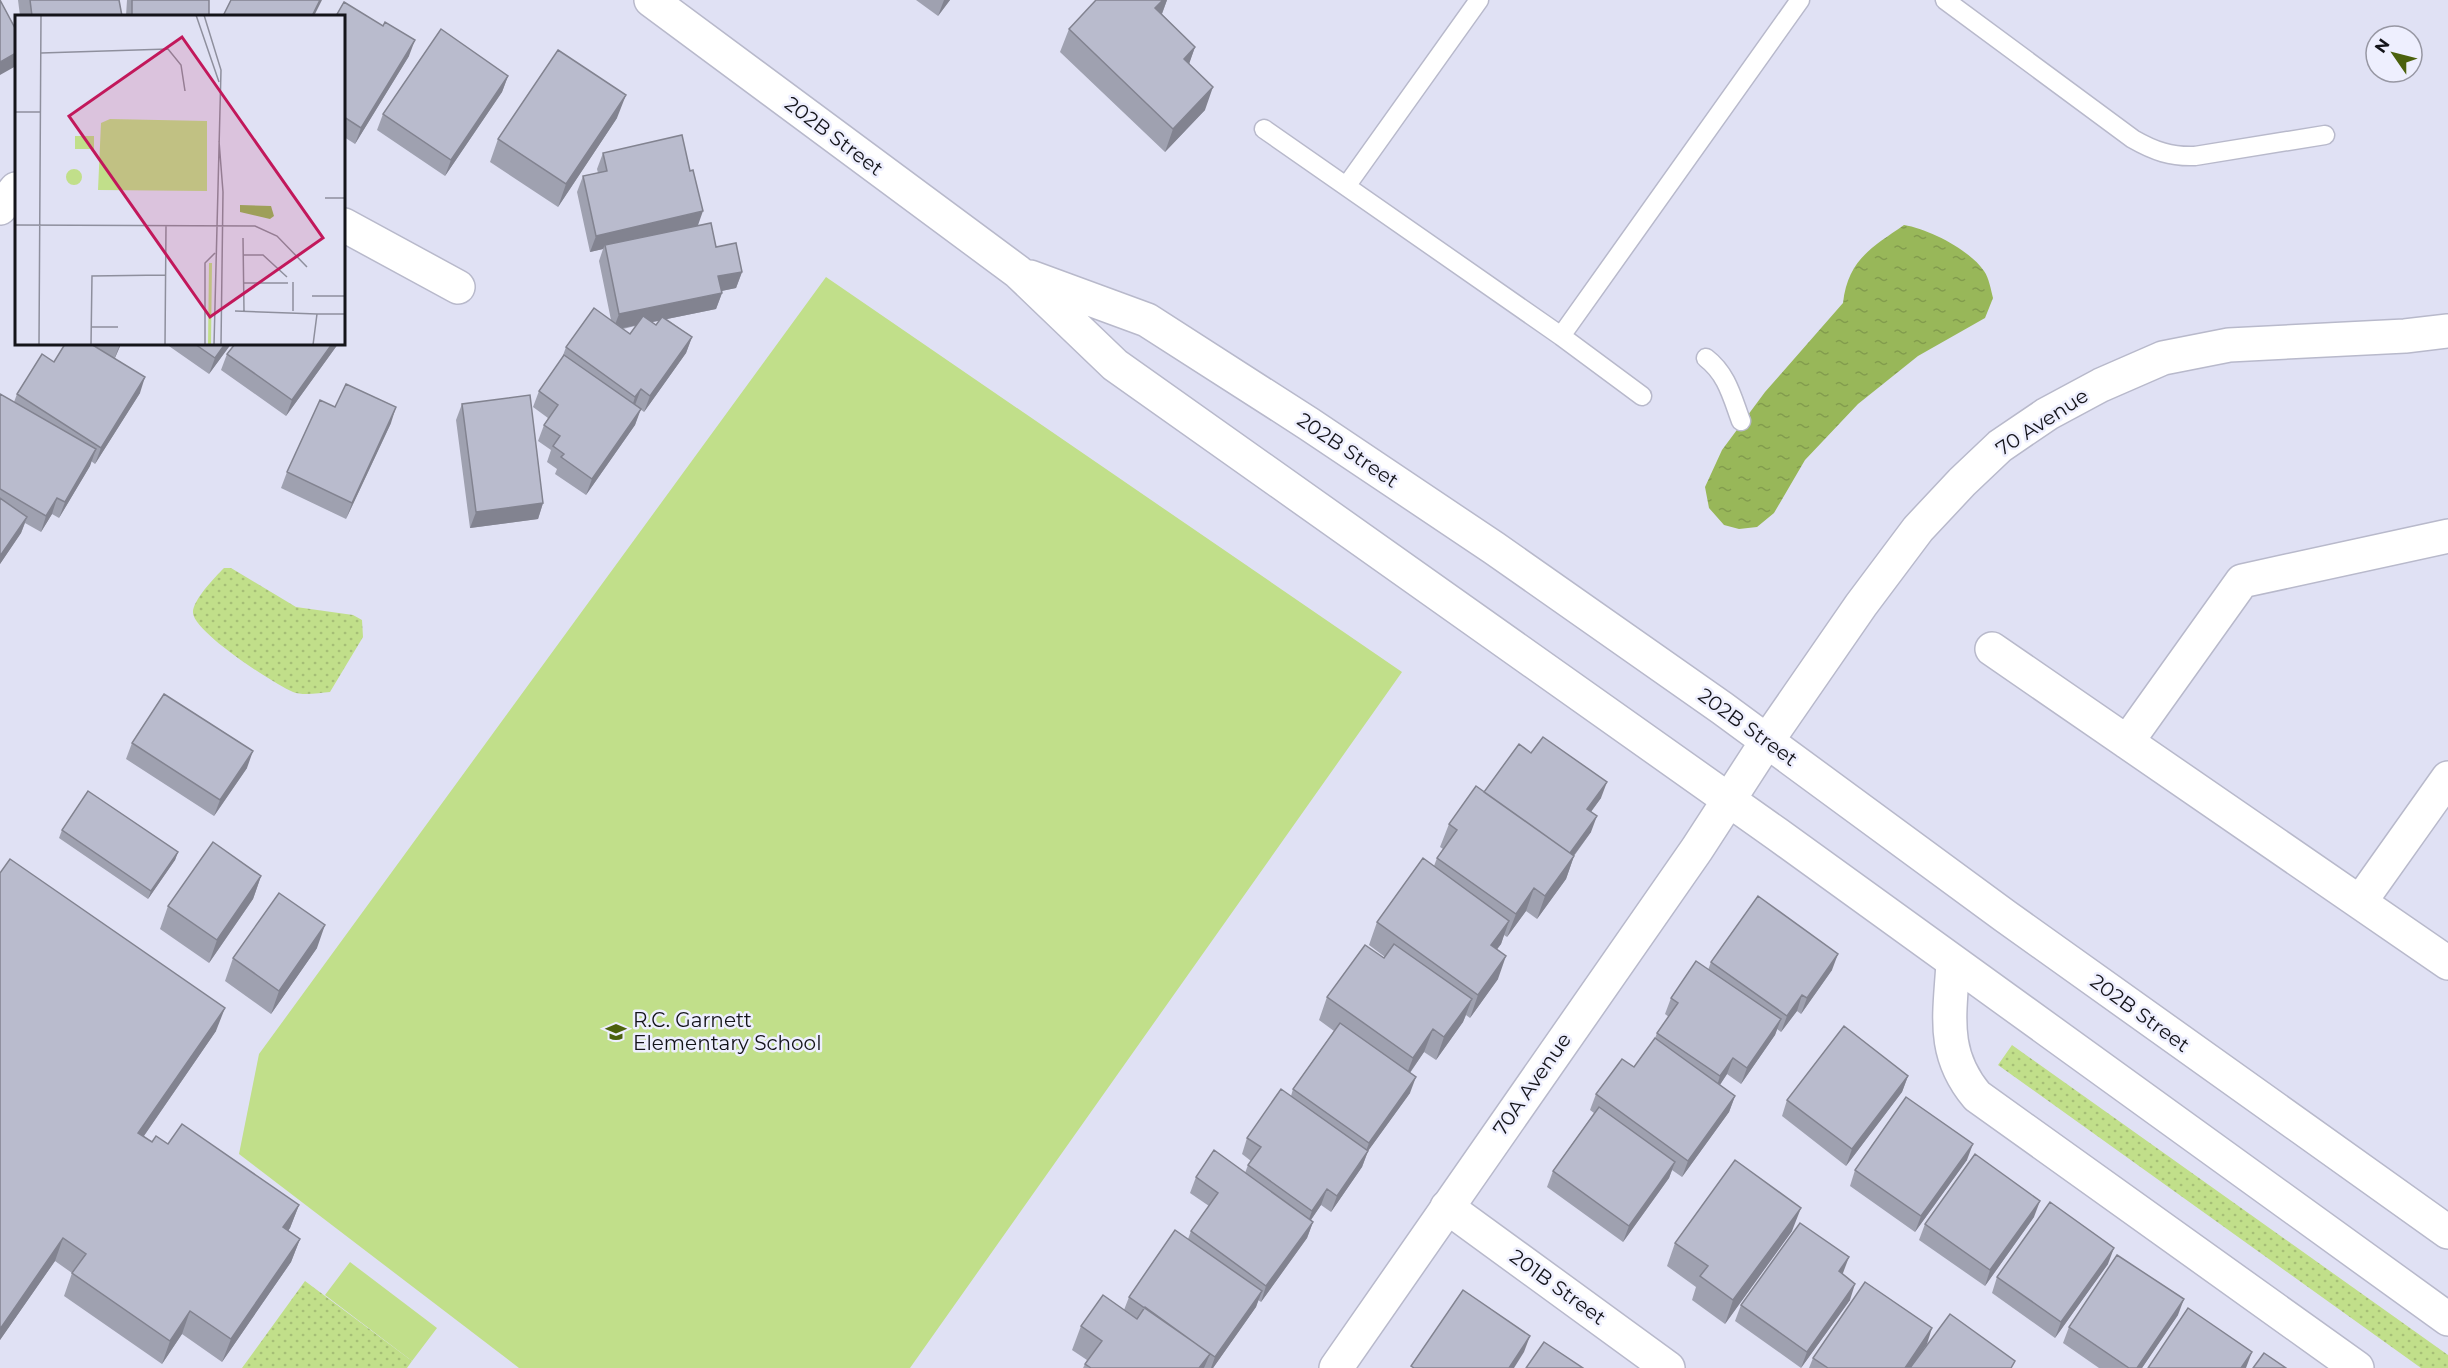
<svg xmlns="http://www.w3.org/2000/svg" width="2448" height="1368" font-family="Montserrat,sans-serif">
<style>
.green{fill:url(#green-dots)}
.pitch{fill:#c1df8a}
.water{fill:url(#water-ripples)}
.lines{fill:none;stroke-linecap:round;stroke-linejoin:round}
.lane-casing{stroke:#b8b9cb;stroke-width:21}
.street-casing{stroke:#b8b9cb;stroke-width:36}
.secondary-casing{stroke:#b8b9cb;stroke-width:36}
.lane{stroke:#fff;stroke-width:18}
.street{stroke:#fff;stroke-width:33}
.secondary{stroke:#fff;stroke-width:33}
.wall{fill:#9fa1b0;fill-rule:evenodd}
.shaded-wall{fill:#828390}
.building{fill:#b9bbcd;stroke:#828390;stroke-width:1.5}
.labels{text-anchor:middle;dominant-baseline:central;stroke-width:5;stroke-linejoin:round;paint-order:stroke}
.street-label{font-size:20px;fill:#14141a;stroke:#eeeffe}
.poi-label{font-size:20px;fill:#14141a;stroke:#eeeffe;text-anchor:start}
.inset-road{fill:none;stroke:#8e8f9d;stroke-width:1.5}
.view{fill:#c2185b;fill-opacity:0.15;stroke:#c2185b;stroke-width:3}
.inset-edge{fill:none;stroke:#14141a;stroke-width:3}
</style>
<defs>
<pattern id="green-dots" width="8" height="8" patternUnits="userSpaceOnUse" patternTransform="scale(1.5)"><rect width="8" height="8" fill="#c1df8a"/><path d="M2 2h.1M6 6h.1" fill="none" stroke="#a5be76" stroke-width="1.8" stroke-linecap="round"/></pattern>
<pattern id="water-ripples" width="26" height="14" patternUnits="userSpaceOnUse" patternTransform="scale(1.5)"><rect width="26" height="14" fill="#98b759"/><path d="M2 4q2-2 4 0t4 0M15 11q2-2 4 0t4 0" fill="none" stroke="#829c4d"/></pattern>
</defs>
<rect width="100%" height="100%" fill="#e0e1f4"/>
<path class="green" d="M224,568H231L296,607L353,615L362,620L363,637L330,692C319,693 303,696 293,692C274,684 195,633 193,613C192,601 215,577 224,568Z
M2012,1045L2448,1355V1368H2421L1998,1065Z
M305,1281L412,1361L407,1368H242Z"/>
<path class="pitch" d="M826,277L1402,672L910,1368H519L239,1154L259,1054Z
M350,1262L437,1328L412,1361L325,1295Z"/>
<path class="water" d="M1904,225C1929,229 1970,250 1984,271C1989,278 1991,290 1993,298L1985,318L1918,356L1858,404L1805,460L1774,513L1757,527L1739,529L1724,525L1709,508L1705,487L1722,450L1765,392L1843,303C1848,260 1871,248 1904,225Z"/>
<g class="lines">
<g class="lane-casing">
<path id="lane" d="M1945,0L2133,139C2154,151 2171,157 2195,156L2325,135
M1264,129L1561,336L1642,396
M1347,185L1479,0
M1561,336L1800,0
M1706,358C1727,374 1732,397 1741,421"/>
</g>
<g class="street-casing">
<path id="street" d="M0,208L16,189
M344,225L458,287
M1992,649L2448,963
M1767,741L1861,605L1918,529L1962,482L2000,446L2047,414L2101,385L2163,358L2229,345L2405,336L2448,331
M2127,742L2242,581L2448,536
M2360,902L2448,778
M1953,963C1950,1015 1941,1053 1977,1096L2357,1368
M1447,1207L1668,1368"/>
</g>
<g class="secondary-casing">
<path id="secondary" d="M651,0L1018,272L1115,365L1777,834L2448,1319
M1030,277L1147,320L1309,424L1494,548L1722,708L2005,916L2448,1232
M1336,1368L1697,849L1767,741"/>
</g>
<use href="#lane" class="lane"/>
<use href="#street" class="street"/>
<use href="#secondary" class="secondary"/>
</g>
<path class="wall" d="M18,0H119L122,16H20Z
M127,0H209V16H126Z
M916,0H950L938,16Z
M1096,0H1167L1162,14L1195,47L1189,63L1205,110L1165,152L1060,52L1069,29Z
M344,16L409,56L355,144L344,137Z
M508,76L502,92L445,176L377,130L383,114Z
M617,118L558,207L490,162L498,139Z
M603,153L698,226L716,247L742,272L736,288L721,291L722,293L716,309L667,319L692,337L686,353L644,412L640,409L635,425L586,495L555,474L557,469L547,462L551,450L538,441L544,425L548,418L533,407L539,391L562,358L566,347L611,320L599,261L603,249L590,252L577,192L583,176L598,173L597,169ZM659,321L656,325L652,322ZM635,326L630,334L623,329Z
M65,344H121L115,358L140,393L95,464L91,461L90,466L59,518L52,514L41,532L25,523L21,533L0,564V394L14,402L17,394L54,362Z
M166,344H231L209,374Z
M338,344L286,416L221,370L227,354Z
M462,404L543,503L538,519L470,528L456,420Z
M391,423L346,519L281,488L287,472Z
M132,743L247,768L214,816L126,759Z
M1484,792L1601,798L1591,812V832L1574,856L1566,879L1537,919L1526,911L1507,937L1504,935L1501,944L1497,949L1498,979L1470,1018L1466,1015L1463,1022L1436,1060L1424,1052L1410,1073V1093L1368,1151L1362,1167L1331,1212L1321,1205L1311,1220L1313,1222L1307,1238L1261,1302L1258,1300L1256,1307L1213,1368H1083L1087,1360L1072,1350L1081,1326L1124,1310L1129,1297L1188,1239L1191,1231L1209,1206L1190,1193L1196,1177L1245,1173L1248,1165L1251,1161L1242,1154L1247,1138L1291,1096L1293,1089L1334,1031L1319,1020L1327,997L1384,958L1385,957L1369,945L1377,922L1434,866L1437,858L1443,849L1440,847L1449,824Z
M62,830L178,852L175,860L148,899L59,838Z
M0,873L216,1031L144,1136L152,1142L168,1144L299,1205L290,1228L288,1231L300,1239L291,1262L222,1362L182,1334L162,1364L64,1296L72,1273L55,1261L0,1340Z
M261,876L253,899L209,963L160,929L168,906Z
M317,948L271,1014L225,981L233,958Z
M1711,962L1832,970L1801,1014L1797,1011L1781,1032L1777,1029L1775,1035L1741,1084L1727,1074L1720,1085L1735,1096L1729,1112L1682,1177L1672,1170L1669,1178L1623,1242L1547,1187L1553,1171L1594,1113L1590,1110L1596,1094L1634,1067L1655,1038L1657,1033L1669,1017L1665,1014L1671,998L1708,970Z
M1908,1076L1902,1092L1846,1166L1782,1116L1787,1100Z
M1967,1160L1915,1232L1850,1186L1855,1170Z
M2034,1217L1985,1286L1919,1240L1925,1224Z
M1792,1231L1725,1324L1692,1300L1696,1287L1667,1266L1675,1243Z
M2108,1264L2055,1338L1992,1293L1997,1277Z
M1842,1274L1850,1300L1801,1368L1735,1321L1741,1305Z
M2178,1315L2142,1368H2099L2063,1343L2069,1327Z
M1927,1344L1910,1368H1809L1813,1358Z"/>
<path class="shaded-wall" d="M320,0H322L314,16H312Z
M944,0H950L938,16Z
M1163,0H1167L1161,16L1155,8Z
M415,40L409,56L355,144L361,128Z
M1195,47L1187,70L1184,59Z
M16,53V66L0,75V62Z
M508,76L502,92L445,176L451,160Z
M1213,87L1205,110L1165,152L1173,129Z
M626,95L617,118L558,207L566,184Z
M703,211L697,228L605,245L603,249L590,252L596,236Z
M742,272L736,288L712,293L718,276Z
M722,293L716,309L613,330L619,314Z
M692,337L686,353L644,412L650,396Z
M120,344H121L113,362Z
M225,344H231L209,374L215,358Z
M332,344H338L286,416L292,400Z
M145,377L140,393L95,464L101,448Z
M641,389L635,405L630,413L635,397Z
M396,407L391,423L346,519L352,503Z
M641,409L635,425L586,495L592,479Z
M96,449L90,466L59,518L65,502Z
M57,498L52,514L41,532L46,516Z
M543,503L538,519L470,528L476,512Z
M27,517L21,533L0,564V556Z
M253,751L247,768L214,816L220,800Z
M1607,782L1601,798L1581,825L1587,809Z
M1597,816L1591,832L1563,870L1569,854Z
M178,852L175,860L148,899L151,891Z
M1574,856L1566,879L1537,919L1545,896Z
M261,876L253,899L209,963L217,940Z
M1534,888L1526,911L1507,937L1516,914Z
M1509,921L1501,944L1483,968L1491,945Z
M325,925L317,948L271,1014L279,991Z
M1838,954L1832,970L1801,1014L1807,998Z
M1506,956L1498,979L1470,1018L1478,995Z
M1802,995L1797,1011L1781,1032L1787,1016Z
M1472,999L1463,1022L1436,1060L1444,1037Z
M225,1008L216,1031L130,1156L138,1133Z
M1781,1019L1775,1035L1741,1084L1747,1068Z
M1433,1029L1424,1052L1404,1081L1413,1058Z
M1733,1058L1727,1074L1715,1092L1720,1076Z
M1908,1076L1902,1092L1846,1166L1852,1149Z
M1416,1077L1410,1093L1368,1151L1362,1167L1331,1212L1337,1196L1363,1159L1369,1143Z
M1735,1096L1729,1112L1682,1177L1688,1161Z
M1973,1144L1967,1160L1915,1232L1921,1216Z
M1675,1162L1669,1178L1623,1242L1629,1226Z
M1327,1189L1321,1205L1306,1227L1312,1211Z
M2040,1201L2034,1217L1985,1286L1990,1270Z
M299,1205L290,1228L275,1250L283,1227Z
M1801,1208L1792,1231L1725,1324L1733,1300Z
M1313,1222L1307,1238L1261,1302L1266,1286Z
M63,1238L55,1261L0,1340V1329Z
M300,1239L291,1262L222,1362L231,1339Z
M2114,1248L2108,1264L2055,1338L2061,1322Z
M1849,1257L1843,1273L1833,1287L1839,1271Z
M1855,1284L1850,1300L1801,1368L1807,1352Z
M1262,1291L1256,1307L1213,1368H1211L1215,1357Z
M2184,1299L2178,1315L2142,1368H2137Z
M190,1311L182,1334L162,1364L170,1341Z
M1932,1328L1927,1344L1910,1368H1905Z
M1530,1336L1524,1352L1514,1368H1509Z
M2252,1352L2246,1368H2241Z
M1210,1354L1204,1368H1199Z"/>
<path class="building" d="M0,0L16,30V53L0,62Z
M30,0H119L122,16H32Z
M132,0H209V16H132Z
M231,0H320L312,16H223Z
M1096,0H1163L1155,8L1195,47L1184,59L1213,87L1173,129L1069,29Z
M344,2L383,26L385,22L415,40L361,128L344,117V16H336Z
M441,29L508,76L451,160L383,114Z
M558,50L626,95L566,184L498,139Z
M682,135L690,171L693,170L703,211L596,236L583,176L607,171L603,153Z
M711,223L716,247L736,243L742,272L718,276L722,293L619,314L605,245Z
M594,308L630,334L643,316L656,325L662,317L692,337L650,396L641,389L635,397L566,347Z
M65,344H91L145,377L101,448L17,394L42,354L54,362Z
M195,344H225L215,358Z
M235,344H332L292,400L227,354Z
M564,355L641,409L592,479L561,457L564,454L553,446L560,436L544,425L558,405L539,391Z
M346,384L396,407L352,503L287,472L320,400L335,407Z
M0,394L96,449L65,502L57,498L46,516L0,489Z
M530,395L543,503L476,512L462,404Z
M0,498L27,517L0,556Z
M164,694L253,751L220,800L132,743Z
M1543,737L1607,782L1587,809L1597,816L1570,853L1484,792L1519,744L1531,753Z
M1476,786L1574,856L1545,896L1534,888L1516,914L1437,858L1457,830L1449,824Z
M88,791L178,852L151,891L62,830Z
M213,842L261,876L217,940L168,906Z
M1423,858L1509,921L1491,945L1506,956L1478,995L1377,922Z
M10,859L225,1008L138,1133L152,1142L156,1136L168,1144L182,1124L299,1205L283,1227L300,1239L231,1339L190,1311L170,1341L72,1273L86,1254L63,1238L0,1329V873Z
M279,893L325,925L279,991L233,958Z
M1758,896L1838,954L1807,998L1802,995L1787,1016L1711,962Z
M1394,944L1472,999L1444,1037L1433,1029L1413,1058L1327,997L1365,945L1384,958Z
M1696,961L1781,1019L1747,1068L1733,1058L1720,1076L1657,1033L1678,1003L1671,998Z
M1340,1023L1416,1077L1369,1143L1293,1089Z
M1844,1026L1908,1076L1852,1149L1787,1100Z
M1655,1038L1735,1096L1688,1161L1596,1094L1622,1059L1634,1067Z
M1281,1089L1368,1151L1337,1196L1327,1189L1312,1211L1248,1165L1261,1147L1247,1138Z
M1906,1097L1973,1144L1921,1216L1855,1170Z
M1599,1107L1675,1162L1629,1226L1553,1171Z
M1214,1150L1313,1222L1266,1286L1191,1231L1218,1193L1196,1177Z
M1975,1154L2040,1201L1990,1270L1925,1224Z
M1735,1160L1801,1208L1733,1300L1700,1276L1708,1266L1675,1243Z
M2050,1202L2114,1248L2061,1322L1997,1277Z
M1800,1223L1849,1257L1839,1271L1855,1284L1807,1352L1741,1305Z
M1175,1230L1262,1291L1215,1357L1129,1297Z
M2117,1255L2184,1299L2137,1368H2129L2069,1327Z
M1865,1282L1932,1328L1905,1368H1828L1813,1358Z
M1463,1290L1530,1336L1509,1368H1414L1411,1366Z
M1103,1295L1137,1319L1145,1307L1210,1354L1199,1368H1091L1085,1364L1102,1341L1081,1326Z
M2188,1308L2252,1352L2241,1368H2148Z
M1950,1314L2015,1361L2011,1368H1910Z
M1544,1342L1583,1368H1526Z
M2264,1353L2286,1368H2253Z"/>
<defs>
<g id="school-bare" transform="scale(1.62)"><path d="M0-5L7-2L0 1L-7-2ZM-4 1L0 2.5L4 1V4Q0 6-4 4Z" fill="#4b610d" stroke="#eeeffe" stroke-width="2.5" paint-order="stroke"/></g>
</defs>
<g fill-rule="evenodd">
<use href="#school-bare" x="616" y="1032"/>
</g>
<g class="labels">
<g class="street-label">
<text transform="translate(834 136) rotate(37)">202B Street</text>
<text transform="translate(2042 422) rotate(-33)">70 Avenue</text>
<text transform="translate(1348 450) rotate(34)">202B Street</text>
<text transform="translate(1748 727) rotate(36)">202B Street</text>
<text transform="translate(2140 1013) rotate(36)">202B Street</text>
<text transform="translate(1532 1084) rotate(-55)">70A Avenue</text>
<text transform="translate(1558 1287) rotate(36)">201B Street</text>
</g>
<g class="poi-label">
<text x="633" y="1020">R.C. Garnett<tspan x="633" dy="23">Elementary School</tspan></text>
</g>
</g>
<g transform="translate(15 15)">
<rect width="330" height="330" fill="#e0e1f4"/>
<path d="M60,121H79V134H60ZM194,248H197L196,330H193Z" fill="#c1df8a"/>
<path d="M95,104L192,106V176L83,175L86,108ZM51 162a8 8 0 1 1 16 0a8 8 0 1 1-16 0Z" fill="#c1df8a"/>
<path d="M225,190L256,191L259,201L255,204L225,197Z" fill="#98b759"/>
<path class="inset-road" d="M181,0L204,67M189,0L206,55L199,330M26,38L153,34L166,50L170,76M0,97H25M204,126L208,177L206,330M310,183H330M0,210L240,211L262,221L292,252M228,223L229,296M228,240H248L272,262M278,267V296M228,268H273M297,281H330M220,296L302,299M76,312H103M24,330L26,0M76,330L77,261L150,260M150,330L151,211M190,330V248L200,238M298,330L302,299H330"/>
<path class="view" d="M167,22L308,223L195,302L54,101Z"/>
<rect width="330" height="330" class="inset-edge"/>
</g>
<g transform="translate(2394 54) rotate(305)"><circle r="28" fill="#eeeffe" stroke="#9797a3" stroke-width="1.5"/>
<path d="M0-4.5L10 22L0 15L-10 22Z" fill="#4b610d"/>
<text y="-9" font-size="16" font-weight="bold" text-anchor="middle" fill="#14141a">N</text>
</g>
</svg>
